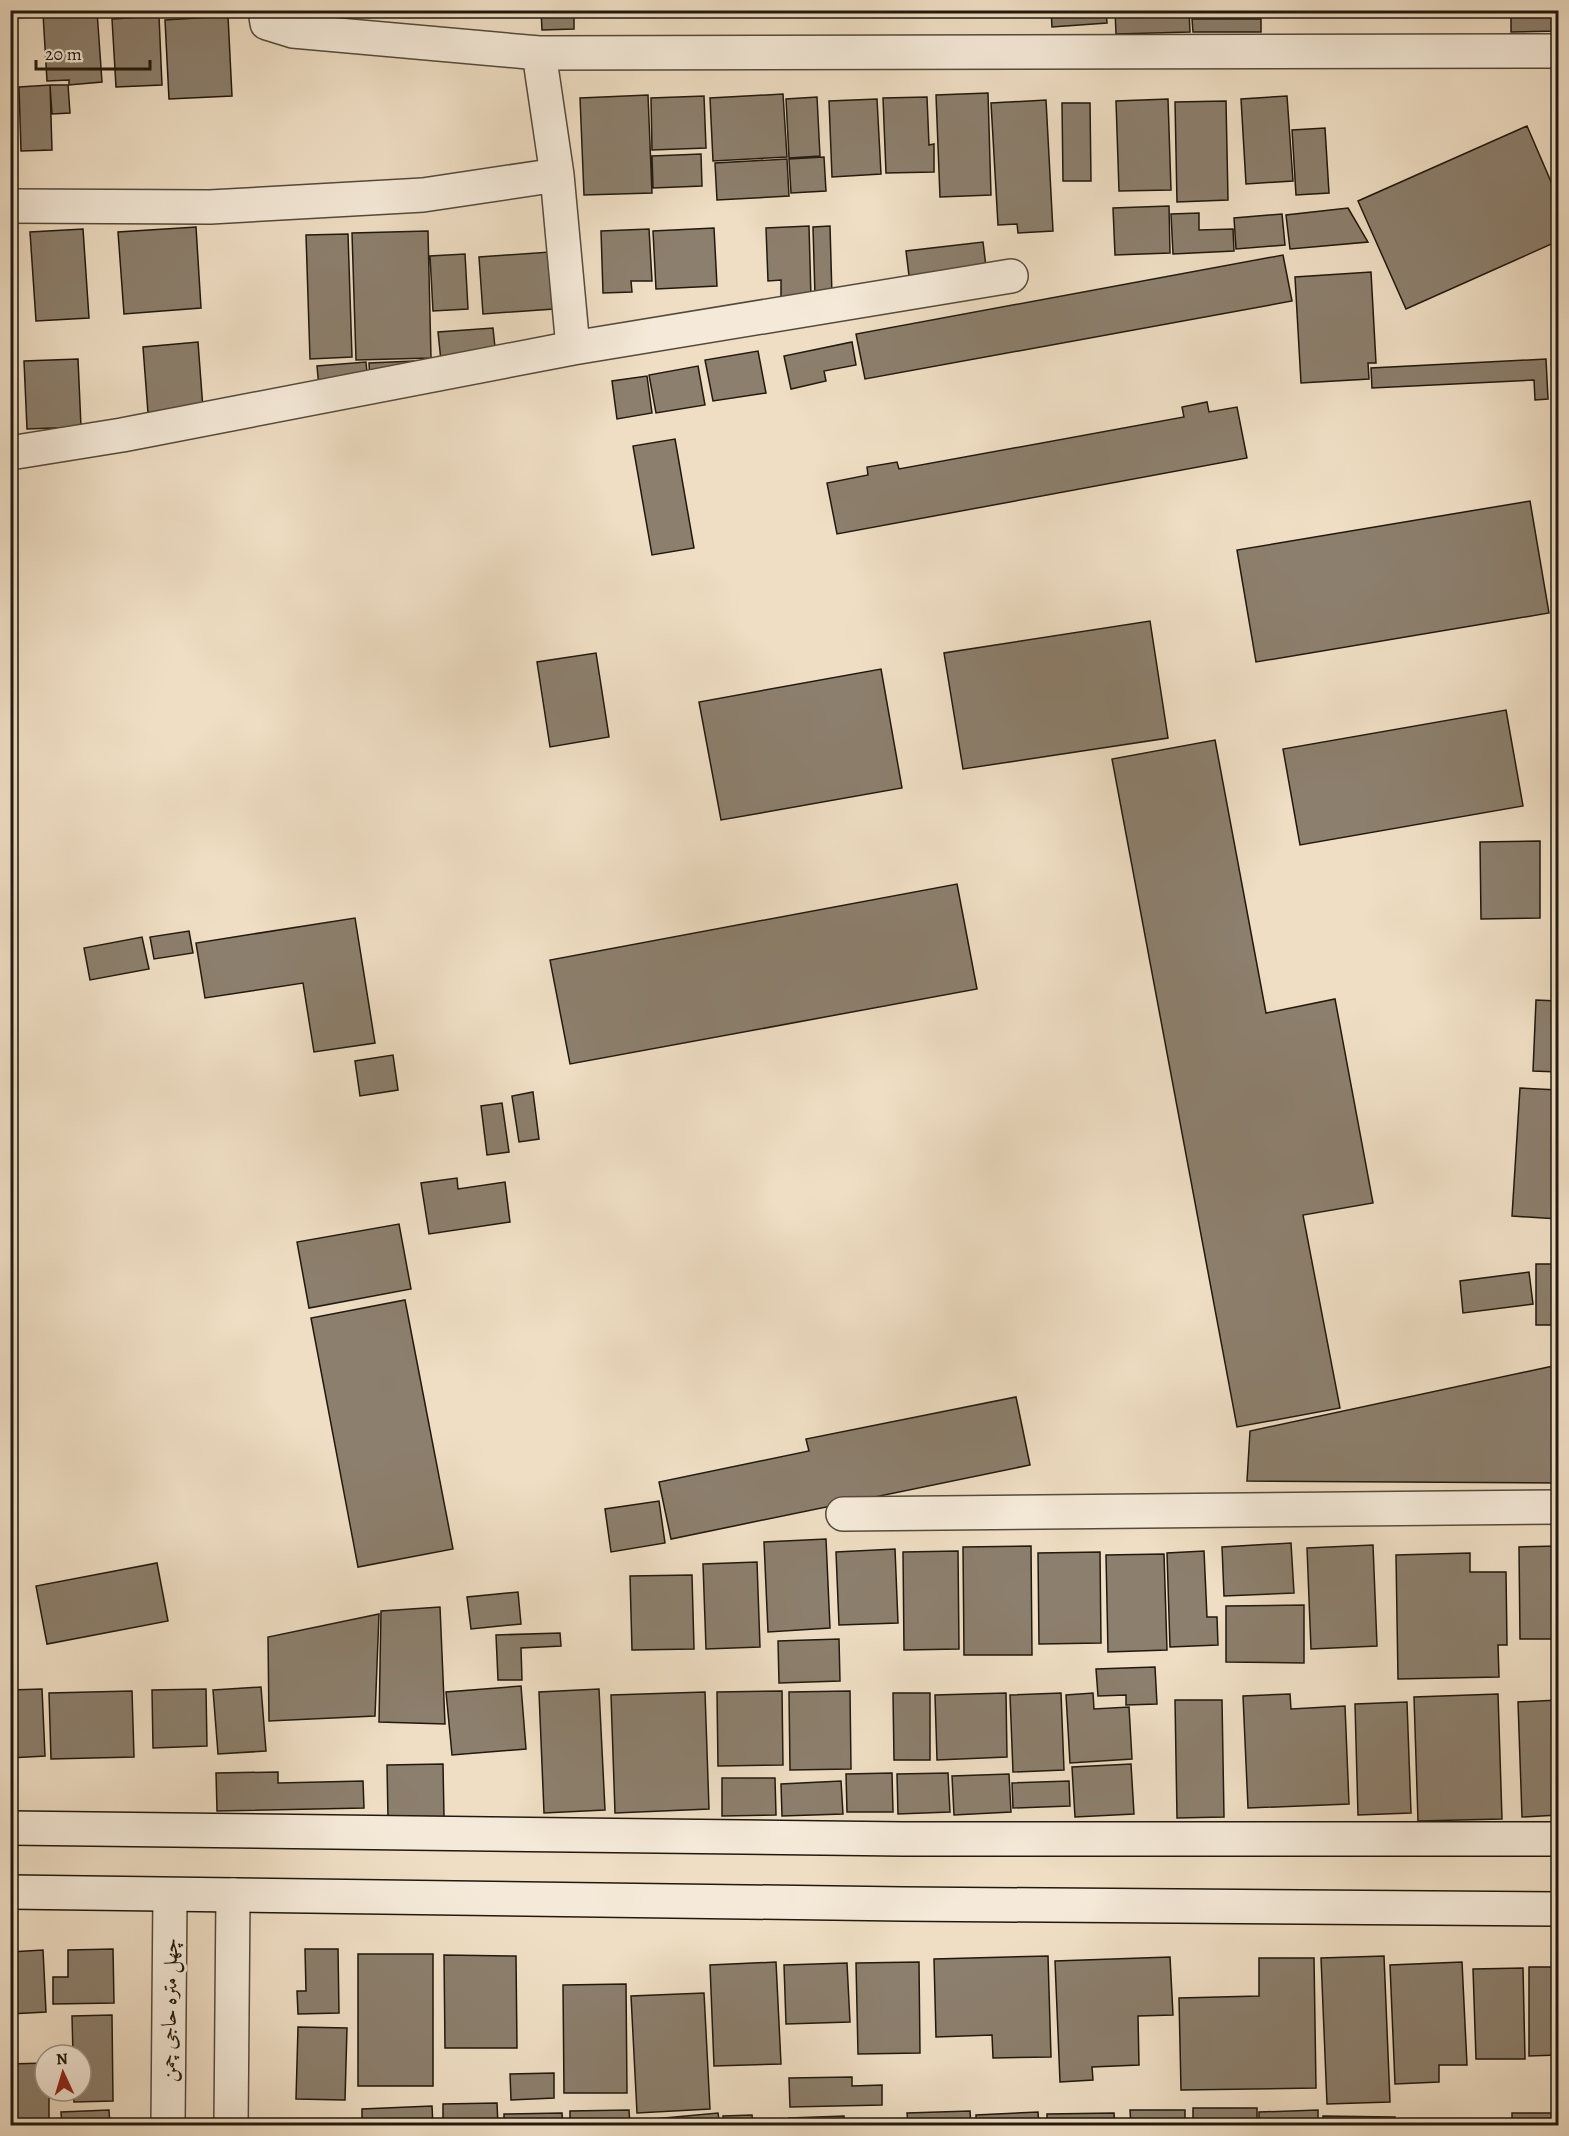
<svg xmlns="http://www.w3.org/2000/svg" width="1569" height="2136" font-family="Alegreya,Amiri,serif">
<style>
.building{fill:#8c7f6d;stroke:#21190e;stroke-width:1.5}
.lines{fill:none;stroke-linecap:round;stroke-linejoin:round}
.minor-casing{stroke:#544a3c;stroke-width:36}
.tertiary-casing{stroke:#544a3c;stroke-width:36}
.secondary-casing{stroke:#21190e;stroke-width:36}
.minor{stroke:#f5ead9;stroke-width:33}
.tertiary{stroke:#f5ead9;stroke-width:33}
.secondary{stroke:#f5ead9;stroke-width:33}
.labels{text-anchor:middle;dominant-baseline:central;stroke-width:6;stroke-linejoin:round;paint-order:stroke}
.street-label{font-size:21px;fill:#21190e;stroke:#f5ead9}
</style>
<rect width="100%" height="100%" fill="#efdec4"/>
<filter id="stains"><feTurbulence type="fractalNoise" baseFrequency=".00333" numOctaves="4"/><feColorMatrix values="0 0 0 0 .2 0 0 0 0 .09 0 0 0 0 .02 0 0 0 .5 -.17"/></filter>
<radialGradient id="worn" r=".72"><stop offset=".6" stop-color="#630" stop-opacity="0"/><stop offset="1" stop-color="#630" stop-opacity=".3"/></radialGradient>
<path class="building" d="M10,10H34V17L10,18Z
M117,10H177L117,15Z
M541,10H574V29L542,30Z
M624,10H709V13L624,17Z
M1051,10H1106L1107,23L1052,27Z
M1115,10H1189L1190,32L1116,34Z
M1260,10H1336V13L1260,15Z
M1511,10H1558V31L1511,32Z
M97,11L102,82L69,85V80L47,81L43,14Z
M159,16L162,85L116,87L112,19Z
M228,16L232,96L169,99L165,20Z
M1192,19H1261V32H1193Z
M50,85H68L70,113L52,114Z
M50,85L52,150L21,151L19,87Z
M988,93L991,195L940,197L936,95Z
M783,94L787,157L713,161L710,98Z
M648,95L652,193L584,195L580,98Z
M704,96L706,148L652,150L651,98Z
M1287,96L1293,181L1246,184L1241,99Z
M817,97L820,156L789,158L786,99Z
M927,97L929,145L934,144V172L886,173L883,98Z
M877,99L881,174L832,177L829,101Z
M1168,99L1171,190L1119,191L1116,101Z
M1046,100L1053,231L1018,233L1017,224L998,225L991,103Z
M1226,101L1228,200L1177,202L1175,102Z
M1062,103H1090L1091,181H1063Z
M1527,126L1558,198V241L1406,309L1358,201Z
M1325,128L1329,193L1296,195L1292,130Z
M701,154L702,186L653,188L652,156Z
M824,157L826,191L791,193L789,159Z
M787,159L789,196L717,200L715,163Z
M1169,206L1170,253L1115,255L1113,208Z
M1348,208L1368,242L1290,249L1286,215Z
M1199,213V230L1233,229L1234,251L1173,254L1171,214Z
M1282,214L1285,245L1236,249L1234,218Z
M809,226L811,299L781,300V280L768,281L766,228Z
M830,226L832,296H815L813,227Z
M196,227L201,308L124,314L118,232Z
M714,228L717,286L656,289L653,231Z
M83,229L89,318L36,321L30,232Z
M649,229L652,281H631L632,292L603,293L601,231Z
M428,231L431,358L356,360L352,233Z
M348,234L352,357L310,359L306,235Z
M13,237L16,308L10,309V238Z
M983,242L987,275L910,284L906,251Z
M550,252L554,309L483,314L479,257Z
M465,254L468,309L433,311L430,256Z
M1283,255L1292,301L865,379L856,334Z
M1371,272L1376,363H1368L1369,379L1301,383L1295,277Z
M493,328L496,357L441,361L438,332Z
M198,342L203,409L148,413L143,347Z
M852,342L856,365L824,371L826,381L791,389L784,356Z
M758,351L766,393L713,401L705,360Z
M78,359L81,427L27,429L24,361Z
M1546,359L1548,399L1535,400L1534,380L1372,388L1371,368Z
M414,361L415,377L370,380L369,363Z
M366,362L368,384L319,388L317,366Z
M698,366L705,405L656,413L649,375Z
M647,376L652,413L617,419L612,381Z
M1207,402L1209,412L1237,407L1247,458L837,534L827,483L868,475L867,467L897,462L899,469L1184,417L1182,407Z
M675,439L694,548L652,555L633,446Z
M1530,501L1549,613L1256,662L1237,550Z
M1150,621L1168,738L963,769L944,653Z
M596,653L609,737L550,747L537,662Z
M881,669L902,788L721,820L699,702Z
M1506,710L1523,806L1300,845L1283,749Z
M1215,740L1266,1013L1335,999L1373,1203L1303,1215L1340,1408L1237,1427L1112,759Z
M1540,841V918L1481,919L1480,842Z
M957,884L977,989L570,1064L550,960Z
M355,918L375,1043L314,1052L303,983L205,998L196,943Z
M189,931L193,953L154,959L150,937Z
M142,937L149,969L90,980L84,948Z
M1536,1000L1558,1001V1072L1533,1071Z
M393,1055L398,1090L360,1096L355,1061Z
M1520,1088L1558,1090V1219L1512,1216Z
M533,1092L539,1139L519,1142L512,1096Z
M502,1103L509,1152L487,1155L481,1106Z
M457,1178L458,1189L505,1182L510,1222L429,1234L421,1183Z
M399,1224L411,1289L309,1308L297,1242Z
M1536,1264H1558V1325H1536Z
M1529,1272L1533,1304L1463,1313L1460,1281Z
M405,1300L453,1549L358,1567L311,1318Z
M1558,1365V1483L1247,1481L1250,1431Z
M1016,1397L1030,1465L671,1539L659,1482L809,1451L806,1439Z
M659,1501L665,1543L611,1552L605,1509Z
M826,1539L830,1628L768,1632L764,1542Z
M1291,1543L1294,1593L1224,1596L1222,1547Z
M1373,1545L1377,1646L1311,1649L1307,1548Z
M1031,1546L1032,1655H964L963,1547Z
M1558,1546V1639H1520L1519,1547Z
M895,1549L898,1623L839,1625L836,1552Z
M958,1551L959,1649L904,1650L903,1552Z
M1204,1551L1207,1617H1217L1218,1645L1170,1647L1167,1553Z
M1100,1552L1101,1643L1039,1644L1038,1553Z
M1470,1553V1572H1506L1507,1645H1498L1499,1677L1398,1679L1396,1555Z
M1164,1554L1167,1650L1108,1652L1106,1555Z
M757,1562L760,1647L706,1649L703,1564Z
M157,1563L168,1621L47,1644L36,1586Z
M692,1575L694,1649L632,1650L630,1576Z
M518,1592L521,1624L471,1629L467,1597Z
M1304,1605V1663L1226,1662V1606Z
M440,1607L445,1724L379,1722L381,1611Z
M379,1614L375,1716L269,1721L268,1637Z
M560,1633L561,1646L521,1648L522,1680H498L496,1635Z
M839,1639L840,1681L779,1683L778,1641Z
M1155,1667L1157,1704L1126,1705V1695L1098,1696L1096,1669Z
M521,1686L526,1749L452,1755L446,1692Z
M261,1687L266,1751L218,1754L213,1690Z
M42,1689L45,1756L10,1758V1690Z
M206,1689L207,1746L153,1748L152,1690Z
M599,1689L605,1810L544,1813L539,1692Z
M132,1691L134,1757L51,1759L49,1693Z
M782,1691L783,1765L718,1766L717,1692Z
M850,1691L851,1769L790,1770L789,1692Z
M705,1692L709,1809L615,1813L611,1695Z
M893,1693H930V1760H894Z
M1006,1693L1007,1757L937,1760L935,1695Z
M1061,1693L1064,1770L1013,1772L1010,1695Z
M1093,1693L1094,1709L1129,1707L1132,1759L1070,1763L1066,1695Z
M1290,1694L1291,1709L1345,1706L1349,1804L1248,1808L1243,1696Z
M1498,1694L1502,1819L1418,1821L1414,1697Z
M1175,1700H1222L1224,1817L1177,1818Z
M1558,1700V1815L1522,1817L1518,1702Z
M1407,1702L1411,1813L1358,1815L1355,1704Z
M443,1764L444,1817L388,1818L387,1765Z
M1131,1764L1134,1814L1075,1817L1072,1767Z
M278,1772V1783L363,1781L364,1808L217,1811L216,1773Z
M892,1773L893,1812H847L846,1774Z
M948,1773L950,1812L898,1814L897,1774Z
M1009,1774L1011,1812L954,1815L952,1776Z
M722,1778H775L776,1815L722,1816Z
M841,1781L843,1814L782,1816L781,1784Z
M1069,1781L1070,1806L1013,1808L1012,1783Z
M113,1949L114,2003L53,2004V1977H68V1950Z
M305,1949H338L339,2013L298,2014L297,1991H306Z
M43,1950L46,2012L10,2014V1952Z
M358,1954H433V2086H358Z
M444,1955L516,1956L517,2048H445Z
M1048,1956L1051,2057L993,2058L992,2035L936,2037L934,1959Z
M1384,1956L1390,2102L1327,2104L1321,1958Z
M1170,1957L1173,2015L1138,2016L1139,2065L1092,2067L1093,2080L1060,2082L1055,1961Z
M1259,1958H1314L1316,2088L1181,2090L1179,1998L1259,1996Z
M776,1962L781,2064L714,2066L710,1965Z
M919,1962L920,2053L858,2054L856,1963Z
M1462,1962L1467,2065H1439V2082L1395,2084L1390,1965Z
M847,1963L850,2022L786,2024L784,1965Z
M1529,1967H1558V2055L1529,2056Z
M1523,1968L1525,2059H1476L1473,1969Z
M626,1984L627,2093H564L563,1985Z
M704,1993L710,2109L637,2113L631,1996Z
M112,2015L113,2101L74,2102L73,2091H81V2055H73L72,2016Z
M298,2027L347,2028L345,2100L296,2099Z
M45,2063V2091H49V2126H10V2064Z
M554,2073V2098L511,2100L510,2074Z
M852,2077V2086L882,2085V2105L790,2107L789,2078Z
M497,2103L498,2126H443V2104Z
M432,2106L433,2126H362V2109Z
M1193,2108H1257V2126H1193Z
M109,2110L110,2126H62L61,2112Z
M629,2110L630,2126H570V2111Z
M1130,2110H1185V2126H1131Z
M1318,2110V2126H1259V2112Z
M970,2111L971,2126H908L907,2113Z
M1038,2112L1039,2126H976V2115Z
M562,2113L563,2126H504V2114Z
M718,2113L720,2126H644L643,2120Z
M1114,2113L1115,2126H1047V2114Z
M1512,2113H1558V2126H1512Z
M752,2115L753,2126H724L723,2116Z
M844,2116L845,2126H790L789,2118Z
M1323,2116L1395,2117V2126H1323Z
M1408,2121H1453V2126H1408Z
M1466,2122L1501,2123L1500,2126H1466Z"/>
<g class="lines">
<g class="minor-casing">
<path id="minor" d="M265,10L267,23L293,31L539,53L1558,51
M539,53L557,175L573,348
M10,206L210,207L423,195L557,175
M10,453L122,435L573,348L1011,276
M843,1514L1558,1507"/>
</g>
<g class="tertiary-casing">
<path id="tertiary" d="M168,2126L170,1895
M231,2126L233,1895"/>
</g>
<g class="secondary-casing">
<path id="secondary" d="M10,1828L903,1839H1558
M10,1892L903,1904L1558,1909"/>
</g>
<use href="#minor" class="minor"/>
<use href="#tertiary" class="tertiary"/>
<use href="#secondary" class="secondary"/>
</g>
<g class="labels">
<g class="street-label">
<text transform="translate(169 2010) rotate(-89)">چهل متره حاجی چمن</text>
</g>
</g>
<rect width="1569" height="2136" fill="none" stroke="#efdec4" stroke-width="36"/>
<rect x="12" y="12" width="1545" height="2112" fill="none" stroke="#21190e" stroke-width="3"/>
<rect x="18" y="18" width="1533" height="2100" fill="none" stroke="#21190e" stroke-width="1.5"/>
<g transform="translate(63 2073) rotate(356)"><circle r="28" fill="#f5ead9" stroke="#a09688" stroke-width="1.5"/>
<path d="M0-4.5L10 22L0 15L-10 22Z" fill="#8f2418"/>
<text y="-9" font-size="16" font-weight="bold" text-anchor="middle" fill="#21190e">N</text>
</g>
<path d="M36 60v9h114v-9" fill="none" stroke="#21190e" stroke-width="3"/>
<text x="45" y="60" font-size="18" fill="#21190e" stroke="#f5ead9" stroke-width="4.5" paint-order="stroke">20 m</text>
<rect width="100%" height="100%" filter="url(#stains)"/>
<rect width="100%" height="100%" fill="url(#worn)"/>
</svg>
